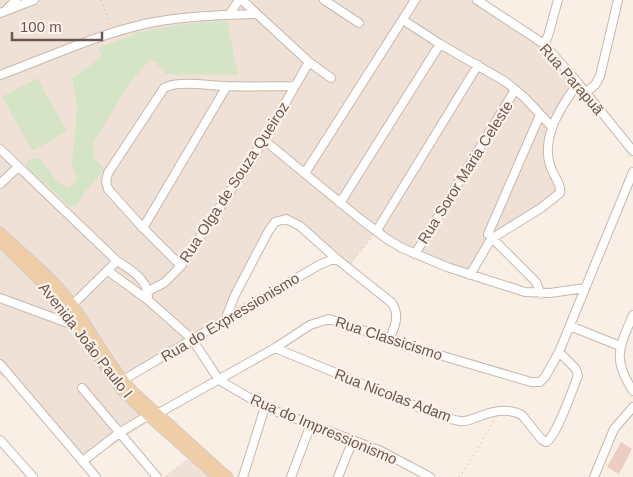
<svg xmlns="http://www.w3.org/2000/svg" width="633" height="477" font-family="Helvetica,sans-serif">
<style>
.residential{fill:#efe1d5}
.green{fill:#d5e4c6}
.building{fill:#ebcdc1}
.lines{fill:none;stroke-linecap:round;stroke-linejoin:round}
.minor-casing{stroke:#c8b7ad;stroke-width:10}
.major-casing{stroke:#d4ccca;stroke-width:11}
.path{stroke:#cfb1a4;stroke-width:1;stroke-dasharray:1 4;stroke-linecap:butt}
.minor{stroke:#fff;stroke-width:8}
.major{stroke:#efcda6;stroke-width:9}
.labels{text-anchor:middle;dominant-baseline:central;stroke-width:4.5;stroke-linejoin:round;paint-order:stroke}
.street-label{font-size:15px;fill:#6e564e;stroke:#fcf4eb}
</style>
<rect width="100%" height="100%" fill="#f9efe5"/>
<path class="residential" d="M0,0H481L545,44L565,61L579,78L560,111L554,126L549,152L552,165L562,181L565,194L490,244L477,274L424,256L377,231L348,267L286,219L275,222L225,314L173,352L126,379L159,415L97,455L85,460L13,378L0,376Z
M192,456L216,477H164Z"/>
<path class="green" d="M227,20L238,75L166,74L155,62L149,60L129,84L93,143L94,158L105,169L85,192L76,206L71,207L25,166L29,159L40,158L58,183L69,188L77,179L72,165L77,108L72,78L102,57L99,47L130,37L135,33L176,25Z
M37,78L67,131L33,151L2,97Z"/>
<path class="building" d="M621,442L632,449L619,474L607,467Z"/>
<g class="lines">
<g class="minor-casing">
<path id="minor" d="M242,0L309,62L331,78
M324,0L359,23
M477,0L544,44L578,83L633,151
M5,11L16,0
M0,13L34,0
M229,15L239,0
M403,20L440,44L506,82L525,98L552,127
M544,44L548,36L558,0
M0,75C49,57 98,34 149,23C184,16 220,15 256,14
M586,92L595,85L600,76L618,0
M540,115L488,234L536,282L541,294
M264,140L359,218L387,239L402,248L447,267L525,292L550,293L585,288
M0,149L117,261C130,269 147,279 148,296
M305,173L415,0
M0,184L18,167
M340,203L440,44
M143,228L227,86
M377,230L478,65
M415,254L515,90
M181,266L143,228L108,189L106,181L108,173L164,88C179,80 210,86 227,86C249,87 272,86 294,86
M108,271L148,300L192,339L219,380L265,407L381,451L430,477
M470,275L491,239L541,208L560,193C562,184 552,174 550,165C541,136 562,105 578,83
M148,291L164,283L181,266L264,140L309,62
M0,298L76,326
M66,311L117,261
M633,315C619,348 612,359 633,391
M225,320L235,295L268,232L275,222L286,219L300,226L338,260L392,303C400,315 395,327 389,340
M570,326L620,346
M275,348C317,365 358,382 399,399C417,406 440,418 460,421C467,422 472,419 478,417C492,411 509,408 522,415L542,440L546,442C557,436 572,390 578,376L576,369L559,352
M0,364L96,477
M123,380L319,265L331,260H338
M82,388L157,477
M0,440L33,477
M83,461L119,433L142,419L157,414L275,348L310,325L329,319L409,346L531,382H540L545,377L559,352L633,172
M243,477L265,407
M291,477L311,424
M338,477L353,440
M594,477L614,429L633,407"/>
</g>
<g class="major-casing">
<path id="major" d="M0,232C24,255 55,279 74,306C94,335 110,366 134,392L228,477
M0,242L55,296L121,390L149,417L217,477"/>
</g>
<path class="path" d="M101,0L110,25
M351,263L372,237
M459,477L477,450L495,418"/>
<use href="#minor" class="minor"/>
<use href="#major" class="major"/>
</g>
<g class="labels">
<g class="street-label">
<text transform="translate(572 79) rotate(49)">Rua Parapuã</text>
<text transform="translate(465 172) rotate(-58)">Rua Soror Maria Celeste</text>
<text transform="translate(234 182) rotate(-57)">Rua Olga de Souza Queiroz</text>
<text transform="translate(230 317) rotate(-31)">Rua do Expressionismo</text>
<text transform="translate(389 338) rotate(18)">Rua Classicismo</text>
<text transform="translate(86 340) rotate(52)">Avenida João Paulo I</text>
<text transform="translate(393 395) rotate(21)">Rua Nicolas Adam</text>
<text transform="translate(324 429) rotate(23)">Rua do Impressionismo</text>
</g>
</g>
<path d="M12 32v8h90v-8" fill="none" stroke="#6e564e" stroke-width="2.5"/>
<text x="20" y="32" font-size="15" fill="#6e564e" stroke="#fcf4eb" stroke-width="4" paint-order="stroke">100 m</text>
</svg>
